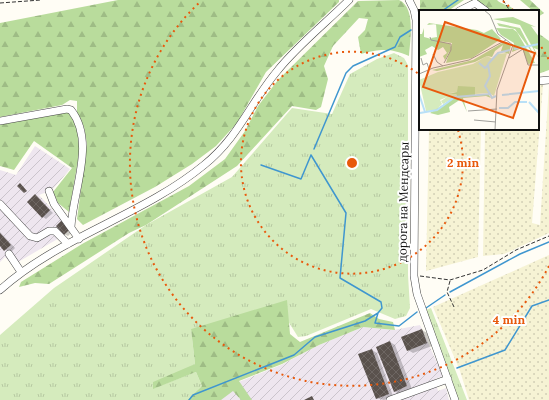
<svg xmlns="http://www.w3.org/2000/svg" width="549" height="400" font-family="Lora,serif">
<style>
.industrial{fill:url(#industrial-furrows)}
.farmland{fill:url(#farmland-dots)}
.grass{fill:url(#grass-tufts)}
.forest{fill:url(#forest-firs)}
.shadow{fill:#0003}
.lines{fill:none;stroke-linecap:round;stroke-linejoin:round}
.stream{stroke:#3f96cf;stroke-width:1.5}
.building{fill:url(#building-cross-hatch)}
.minor-casing{stroke:#444;stroke-width:8}
.path{stroke:#333;stroke-width:1;stroke-dasharray:4 2;stroke-linecap:butt}
.minor{stroke:#fff;stroke-width:7}
.ring{fill:none;stroke:#e8590c;stroke-width:2;stroke-dasharray:2 4}
.labels{text-anchor:middle;dominant-baseline:central;stroke-width:4;stroke-linejoin:round;paint-order:stroke}
.street-label{font-size:12px;fill:#111;stroke:#fff}
.inset-river{fill:none;stroke:#b9e0f7;stroke-width:2}
.inset-road{fill:none;stroke:#a09f9a;stroke-width:1}
.view{fill:#e8590c;fill-opacity:0.15;stroke:#e8590c;stroke-width:2}
.inset-edge{fill:none;stroke:#111;stroke-width:2}
.centre{fill:#e8590c;stroke:#fff;stroke-width:2}
.ring-label{font-size:12px;text-anchor:middle;font-weight:bold;fill:#e8590c;stroke:#fff;stroke-width:4;stroke-linejoin:round;paint-order:stroke}
</style>
<defs>
<pattern id="industrial-furrows" width="10" height="10" patternUnits="userSpaceOnUse"><rect width="10" height="10" fill="#eee6ef"/><path d="M-1 1l2-2M0 10L10 0M9 11l2-2" fill="none" stroke="#cbc4cc"/></pattern>
<pattern id="farmland-dots" width="8" height="8" patternUnits="userSpaceOnUse"><rect width="8" height="8" fill="#f6f3d4"/><path d="M2 2h.1M6 6h.1" fill="none" stroke="#d2cfb5" stroke-width="1.8" stroke-linecap="round"/></pattern>
<pattern id="grass-tufts" width="24" height="20" patternUnits="userSpaceOnUse"><rect width="24" height="20" fill="#d5ebbd"/><path d="M3 7l-1-3M5 7V3M7 7l1-3M15 17l-1-3M17 17v-4M19 17l1-3" fill="none" stroke="#b6c8a1"/></pattern>
<pattern id="forest-firs" width="22" height="20" patternUnits="userSpaceOnUse"><rect width="22" height="20" fill="#b9dc9c"/><path d="M5 1l3.5 6h-7zM16 11l3.5 6h-7z" fill="#9ebc85"/></pattern>
<pattern id="building-cross-hatch" width="8" height="8" patternUnits="userSpaceOnUse"><rect width="8" height="8" fill="#5a524d"/><path d="M0 0l8 8M0 8l8-8" fill="none" stroke="#6d6662"/></pattern>
</defs>
<rect width="100%" height="100%" fill="#fffdf5"/>
<path class="industrial" d="M35,146L70,169L52,190L39,195L70,229L61,237L13,265L5,257L0,262V170L16,175Z
M420,325L443,376L435,379L438,391L446,388L449,400H193L281,365L319,345L363,327L394,330Z"/>
<path class="farmland" d="M538,84L543,85L532,223L540,225L549,85V233L504,254L483,256L485,129H538Z
M429,129H481L478,257L426,271Z
M549,255V400H469L460,371L433,307Z"/>
<path class="grass" d="M394,53L404,58L408,65V275L410,308L406,316L395,319L371,309L306,336L298,337L288,321L191,329L195,364L154,388L196,372L202,386L187,400H0V335L54,288L146,225L232,177L292,108L332,114L350,74L377,59Z
M431,308L467,400H458L426,310Z"/>
<path class="forest" d="M118,0H339V2L266,72L237,123L216,146L192,164L155,187L83,225L77,219L87,144L84,127L77,112V101L70,100L62,105L0,117V23Z
M399,0C416,7 410,41 409,56C390,48 381,49 361,54L358,37L365,30L368,19L359,18L333,46L324,66L328,79L321,107L316,110L292,106L237,166L146,225L129,233L49,284L35,283L19,287L21,282L82,244L189,186L225,159L245,131L258,106L278,80L358,1Z
M420,0H464L448,11H420Z
M470,0H497C503,6 510,4 515,11H490L485,5Z
M520,0H530L544,13L538,17V11H533Z
M538,33L549,41V70L538,74Z
M67,112L72,115L79,135L80,149L69,212L58,203L53,192L72,168L34,141L14,170L0,166V124Z
M287,300L290,334L300,342L370,313L379,319L393,322L395,330L363,327L319,345L282,364L239,381L252,400H241L233,391L221,400H187L202,386L196,372L153,389V382L195,364L191,329Z"/>
<path class="shadow" d="M35,196L53,213L46,219L43,217Z
M62,222L73,231L68,236L64,234Z
M0,232L15,248L10,253L0,245Z
M422,330L427,333L432,346L413,353L408,350Z
M390,342L395,345L412,389L399,394L394,391Z
M372,350L377,353L393,396L384,400L376,398Z"/>
<g class="lines">
<path class="stream" d="M442,11L458,0
M314,149L346,73L353,66L395,47L400,37L411,30
M311,155L346,213L340,278L381,302L382,308L378,313
M261,165L301,179L311,155
M450,292L520,254L549,242
M426,308L445,295
M457,368L505,350L532,306L549,300
M189,400L193,395L294,355L315,337L365,321L378,313L375,323L399,326L417,312"/>
</g>
<path class="building" d="M20,183L27,191L24,193L17,186Z
M35,194L50,210L42,218L27,202Z
M62,220L70,229L64,235L56,226Z
M0,233L11,245L4,251L0,246Z
M422,329L427,343L407,351L401,337Z
M390,341L407,386L394,392L376,347Z
M372,349L389,394L376,399L358,354Z
M312,396L314,400H304Z"/>
<g class="lines">
<g class="minor-casing">
<path id="minor" d="M409,0L414,10L416,20L414,276L417,294L455,400
M459,11L475,3L486,11
M538,81L549,80
M0,121L67,109L71,110C96,142 73,190 71,227
M49,191L54,204L79,239
M0,204L30,236L37,238L49,231H55L68,244
M9,254L21,272
M0,290C60,236 142,216 204,165C239,137 250,103 278,70C298,45 326,23 349,0
M390,400L448,379"/>
</g>
<path class="path" d="M503,0L510,11
M0,3L41,0
M420,276L450,280L483,270L516,250L549,236
M450,281L447,292L454,307"/>
<use href="#minor" class="minor"/>
</g>
<g class="ring">
<path d="M458 130A111 111 0 1 1 420 75"/>
<path d="M549 266A222 222 0 1 1 201 1M503 1A222 222 0 0 1 513 10M538 42A222 222 0 0 1 549 60"/>
</g>
<g class="labels">
<g class="street-label">
<text transform="translate(403 202) rotate(-89)">дорога на Мендсары</text>
</g>
</g>
<g transform="translate(419 10)">
<rect width="120" height="120" fill="#fffdf5"/>
<path d="M88,43L75,86L70,83L56,84L55,81L30,83L37,84L38,86L24,94L22,91L28,87L21,90L23,94L17,100L7,101L0,70L19,62L54,54L68,46L74,49L79,44Z" fill="#d5ebbd"/>
<path d="M94,7L117,17L112,16L120,27V40L115,38L120,49L101,15L74,9ZM10,13L58,20L65,23L73,19L82,29L53,48L27,53L33,33L13,30L12,28L18,27L17,14L8,15ZM78,13L101,18L115,45L96,19L80,16ZM5,18V27L31,34L32,38L26,50L24,46L28,43L24,37L19,40L13,36L6,40L8,44L0,47V24H3ZM77,18L94,19L98,22L116,53L109,54L103,38L93,42L95,33L82,25ZM85,32L92,35L90,44L82,41L84,35L76,41L73,47L68,46L56,52L18,61L13,60L54,50ZM39,76L56,77V85L69,84L72,88L67,86L44,88L48,102L42,89L30,97L31,102L19,105L11,103L38,86L37,84H30L38,82Z" fill="#b9dc9c"/>
<path class="inset-river" d="M95,39L120,34M60,53L66,58L69,55L71,66L66,76L71,84M69,54L79,43L91,40M0,84L6,102M83,85L120,81M110,92L120,103M80,98H89L96,92H108M1,103L18,100L36,87L71,84L73,88L77,86"/>
<path class="inset-road" d="M65,0L71,5L79,24L94,35L78,80L76,120M11,27L12,30L32,34V40L25,53M14,44L18,52L24,56M2,48L4,55L8,53L10,59M90,48L104,39L109,55H120M0,64L14,58L50,50L87,30M49,101L78,99M55,110L77,112"/>
<path class="view" d="M26,12L116,43L94,108L4,77Z"/>
<rect width="120" height="120" class="inset-edge"/>
</g>
<circle cx="352" cy="163" r="6" class="centre"/>
<g class="ring-label">
<text x="463" y="167">2 min</text>
<text x="509" y="324">4 min</text>
</g>
</svg>
